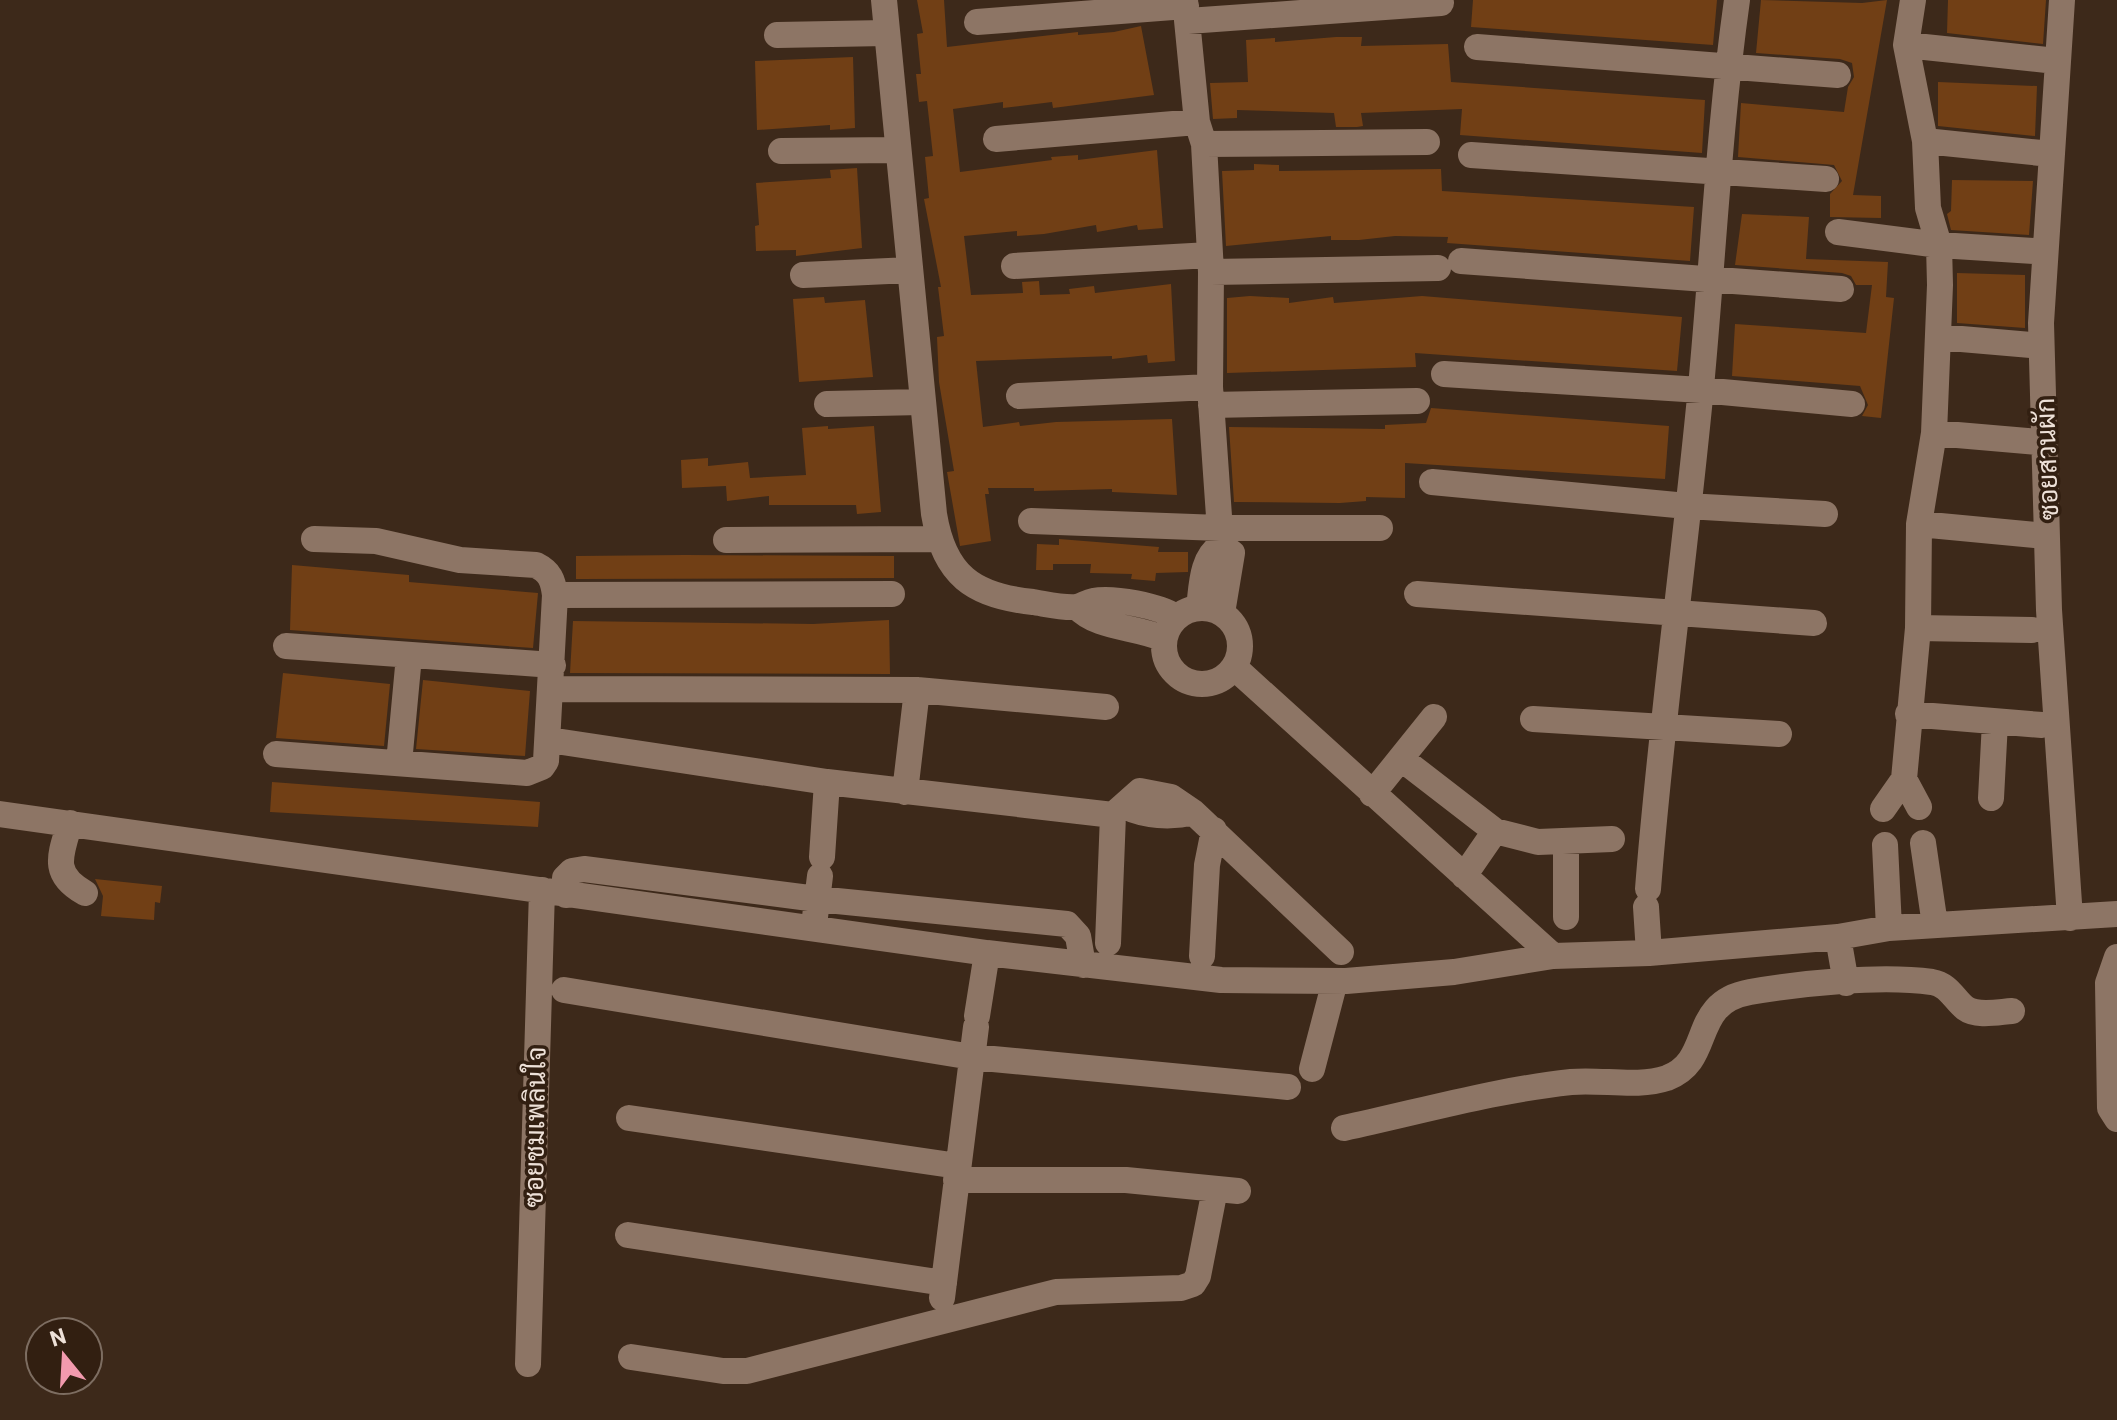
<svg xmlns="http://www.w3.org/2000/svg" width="2117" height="1420" font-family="Georgia,Sarabun,serif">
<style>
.building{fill:#713f15}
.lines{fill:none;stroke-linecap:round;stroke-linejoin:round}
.minor{stroke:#8d7565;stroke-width:26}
.labels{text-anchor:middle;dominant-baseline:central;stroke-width:7;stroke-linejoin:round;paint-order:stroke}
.street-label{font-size:26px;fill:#eee1d8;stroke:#321f11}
</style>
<rect width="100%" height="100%" fill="#3d291a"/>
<path class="building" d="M917,0H944L947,47L1078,32V35L1114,32L1141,26L1154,95L1053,108L1052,102L1003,108V102L953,109L960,172L1052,160L1051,157L1078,155V160L1157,150L1163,228L1138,230L1137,225L1097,232L1096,225L1044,234L1017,236V231L964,236L971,295L1023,293L1022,282L1039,281L1040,295L1070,294L1069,289L1094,286L1095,293L1171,284L1175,361L1148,363L1147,355L1112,359V356L976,361L983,427L1019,422L1020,426L1056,422L1172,419L1177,495L1112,492V489L1034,491V488H988L989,494H985L991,541L960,546L947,472L954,471L939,382L937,337L944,336L938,287H941L924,199L929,198L925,157L933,156L927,101L919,102L916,74H921L917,34L923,33Z
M1473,0H1717L1713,45L1471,27Z
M1761,0L1862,3L1887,0L1853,195L1881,196V218L1830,217V194L1842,181L1834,165L1738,157L1741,103L1844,112L1848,87L1854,77L1852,63L1840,59L1756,53Z
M1948,0H2046L2043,44L1947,33Z
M1336,37H1362L1361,46L1448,44L1451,82L1705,100L1702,153L1460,135L1462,109L1361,113L1363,126L1357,127H1336L1334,113L1237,110V118L1213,119L1210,83L1248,82L1246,40L1275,38V42Z
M853,57L855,128L830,130V125L757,130L755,61Z
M1938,82L2037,86L2035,136L1938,126Z
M1254,164L1279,165V171L1441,169L1442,191L1694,207L1690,261L1447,243L1448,237L1395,236L1359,240H1331V236L1226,246L1222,171L1254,170Z
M857,168L862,248L796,256V250L756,251L755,226L759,225L756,183L831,178L830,170Z
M1952,180L2033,181L2029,235L1951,230L1947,214L1951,211Z
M1742,214L1809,217L1806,259L1888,262L1886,297L1894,298L1881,418L1862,416L1868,405L1860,386L1732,376L1735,324L1866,333L1872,285H1856L1851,276L1842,273L1735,265Z
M1957,273L2025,275V328L1957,323Z
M1250,296L1289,298V303L1333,297L1334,303L1422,296L1682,317L1677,371L1415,353L1416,367L1227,373V298Z
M824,297L825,303L865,300L873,377L799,382L793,299Z
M1431,408L1669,426L1665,479L1405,463V498L1366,497V501L1340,503L1234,502L1229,427L1385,429V425L1426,423Z
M828,426V429L874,426L881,512L857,514L856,505H769V496L727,501L726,486L682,488L681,460L708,458V466L748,462L750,478L806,475L802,428Z
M1059,539L1159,547L1158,552H1188V572L1156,573L1155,581L1131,579L1132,574L1090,573L1091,564H1053V570H1036L1037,544L1059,545Z
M685,555L894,556V578L576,579V556Z
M292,565L409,575V582L538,593L533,648L290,630Z
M889,620L890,674L570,673L573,621L813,624Z
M283,673L390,684L384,746L276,738Z
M423,680L530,691L525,756L416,749Z
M272,782L540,802L538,827L270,812Z
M95,879L162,886L160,903L155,902L154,920L101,916L103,896Z"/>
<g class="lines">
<path class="minor" d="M884,0L934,514C944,575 973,596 1033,602C1046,604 1062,608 1076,607C1082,606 1087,602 1093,601C1114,597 1159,606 1176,617
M1185,0L1197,122L1204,144L1211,272L1210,387L1221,545L1232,553L1222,613
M2062,0L2041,323L2049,610L2070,918
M1188,21L1441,3
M977,22L1186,6
M777,35L886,33
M1906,45L2047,60
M1477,47L1838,75
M996,139L1197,122
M1925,141L2041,153
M1204,144L1427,142
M781,151L898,150
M1471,155L1826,179
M1838,232L1939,245L2034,251
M1461,261L1841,289
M1014,266L1210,255
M1211,272L1438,268
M803,275L910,270
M1938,337L2031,345
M1444,374L1701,390L1852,404
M1019,396L1210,387
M827,404L922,402
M1211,405L1417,401
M1934,433L2038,442
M1432,482L1687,506L1825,514
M1031,521L1220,528H1380
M1919,524L2035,535
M726,540L938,539
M1417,594L1814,623
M555,595L892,594
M1077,607C1098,629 1135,626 1164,639
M1164 646a38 38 0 1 1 76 0a38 38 0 1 1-76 0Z
M1199,608C1202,585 1201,559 1221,545
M1918,628L2032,630
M286,646L553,665
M1234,667L1553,956
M552,689L917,690L1106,707
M1908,714L2042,725
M1533,719L1779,734
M549,740L827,782L1113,815L1108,943
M276,754L527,773L542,767L546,761L555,595C553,580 550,572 536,565L460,560L376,541L314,539
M1403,760L1495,831L1538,842L1612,839
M399,763L409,656
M1904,779L1919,807
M905,792L917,690
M1372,794L1434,717
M1991,798L1995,722
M1124,806C1145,816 1171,818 1193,812
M1883,809L1904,779L1918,628L1919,524L1934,433L1940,285L1939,245L1928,208L1925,141L1906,45L1913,0
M0,814L987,953L1221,980L1346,981L1454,972L1553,956L1649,953L1838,937L1889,928L2117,914
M1113,815L1140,791L1171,797L1193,812L1341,952
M70,823C60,856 51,874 85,893
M1923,843L1935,925
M1885,845L1889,928
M822,857L827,782
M1464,876L1495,831
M1648,889C1661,721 1685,555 1701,387C1713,258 1719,128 1737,0
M566,895L565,878L572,871L584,869L817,899L1067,924L1078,936L1083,965
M1646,907L1649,953
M815,917L820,876
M1566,917V843
M1838,937L1846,983
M1202,956L1207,865L1214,830
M2117,957L2108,983L2110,1108L2117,1119
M564,990L972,1057L1288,1087
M977,1016L987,953
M1312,1069L1335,981
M629,1118L958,1166
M1344,1128C1419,1112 1495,1090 1571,1082C1602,1079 1637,1088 1667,1078C1715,1060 1688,1003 1750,992C1803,983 1880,975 1932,982C1949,985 1953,998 1965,1008C1977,1017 1998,1012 2012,1011
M956,1180H1126L1238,1191
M628,1235L944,1283
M942,1298L976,1027
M631,1357L723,1371H747L1056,1292L1181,1288L1193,1284L1198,1276L1215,1189
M528,1364L542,890"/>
</g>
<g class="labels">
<g class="street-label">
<text transform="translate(2045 459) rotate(-92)">ซอยสวนผัก</text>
<text transform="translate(533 1127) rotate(-89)">ซอยชมเพลินใจ</text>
</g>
</g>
<g transform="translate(64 1356) rotate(342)"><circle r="38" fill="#321f11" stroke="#7d6d61" stroke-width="2"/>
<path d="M0-6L14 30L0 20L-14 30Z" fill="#f29aae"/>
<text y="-12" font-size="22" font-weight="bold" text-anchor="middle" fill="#eee1d8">N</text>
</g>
</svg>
